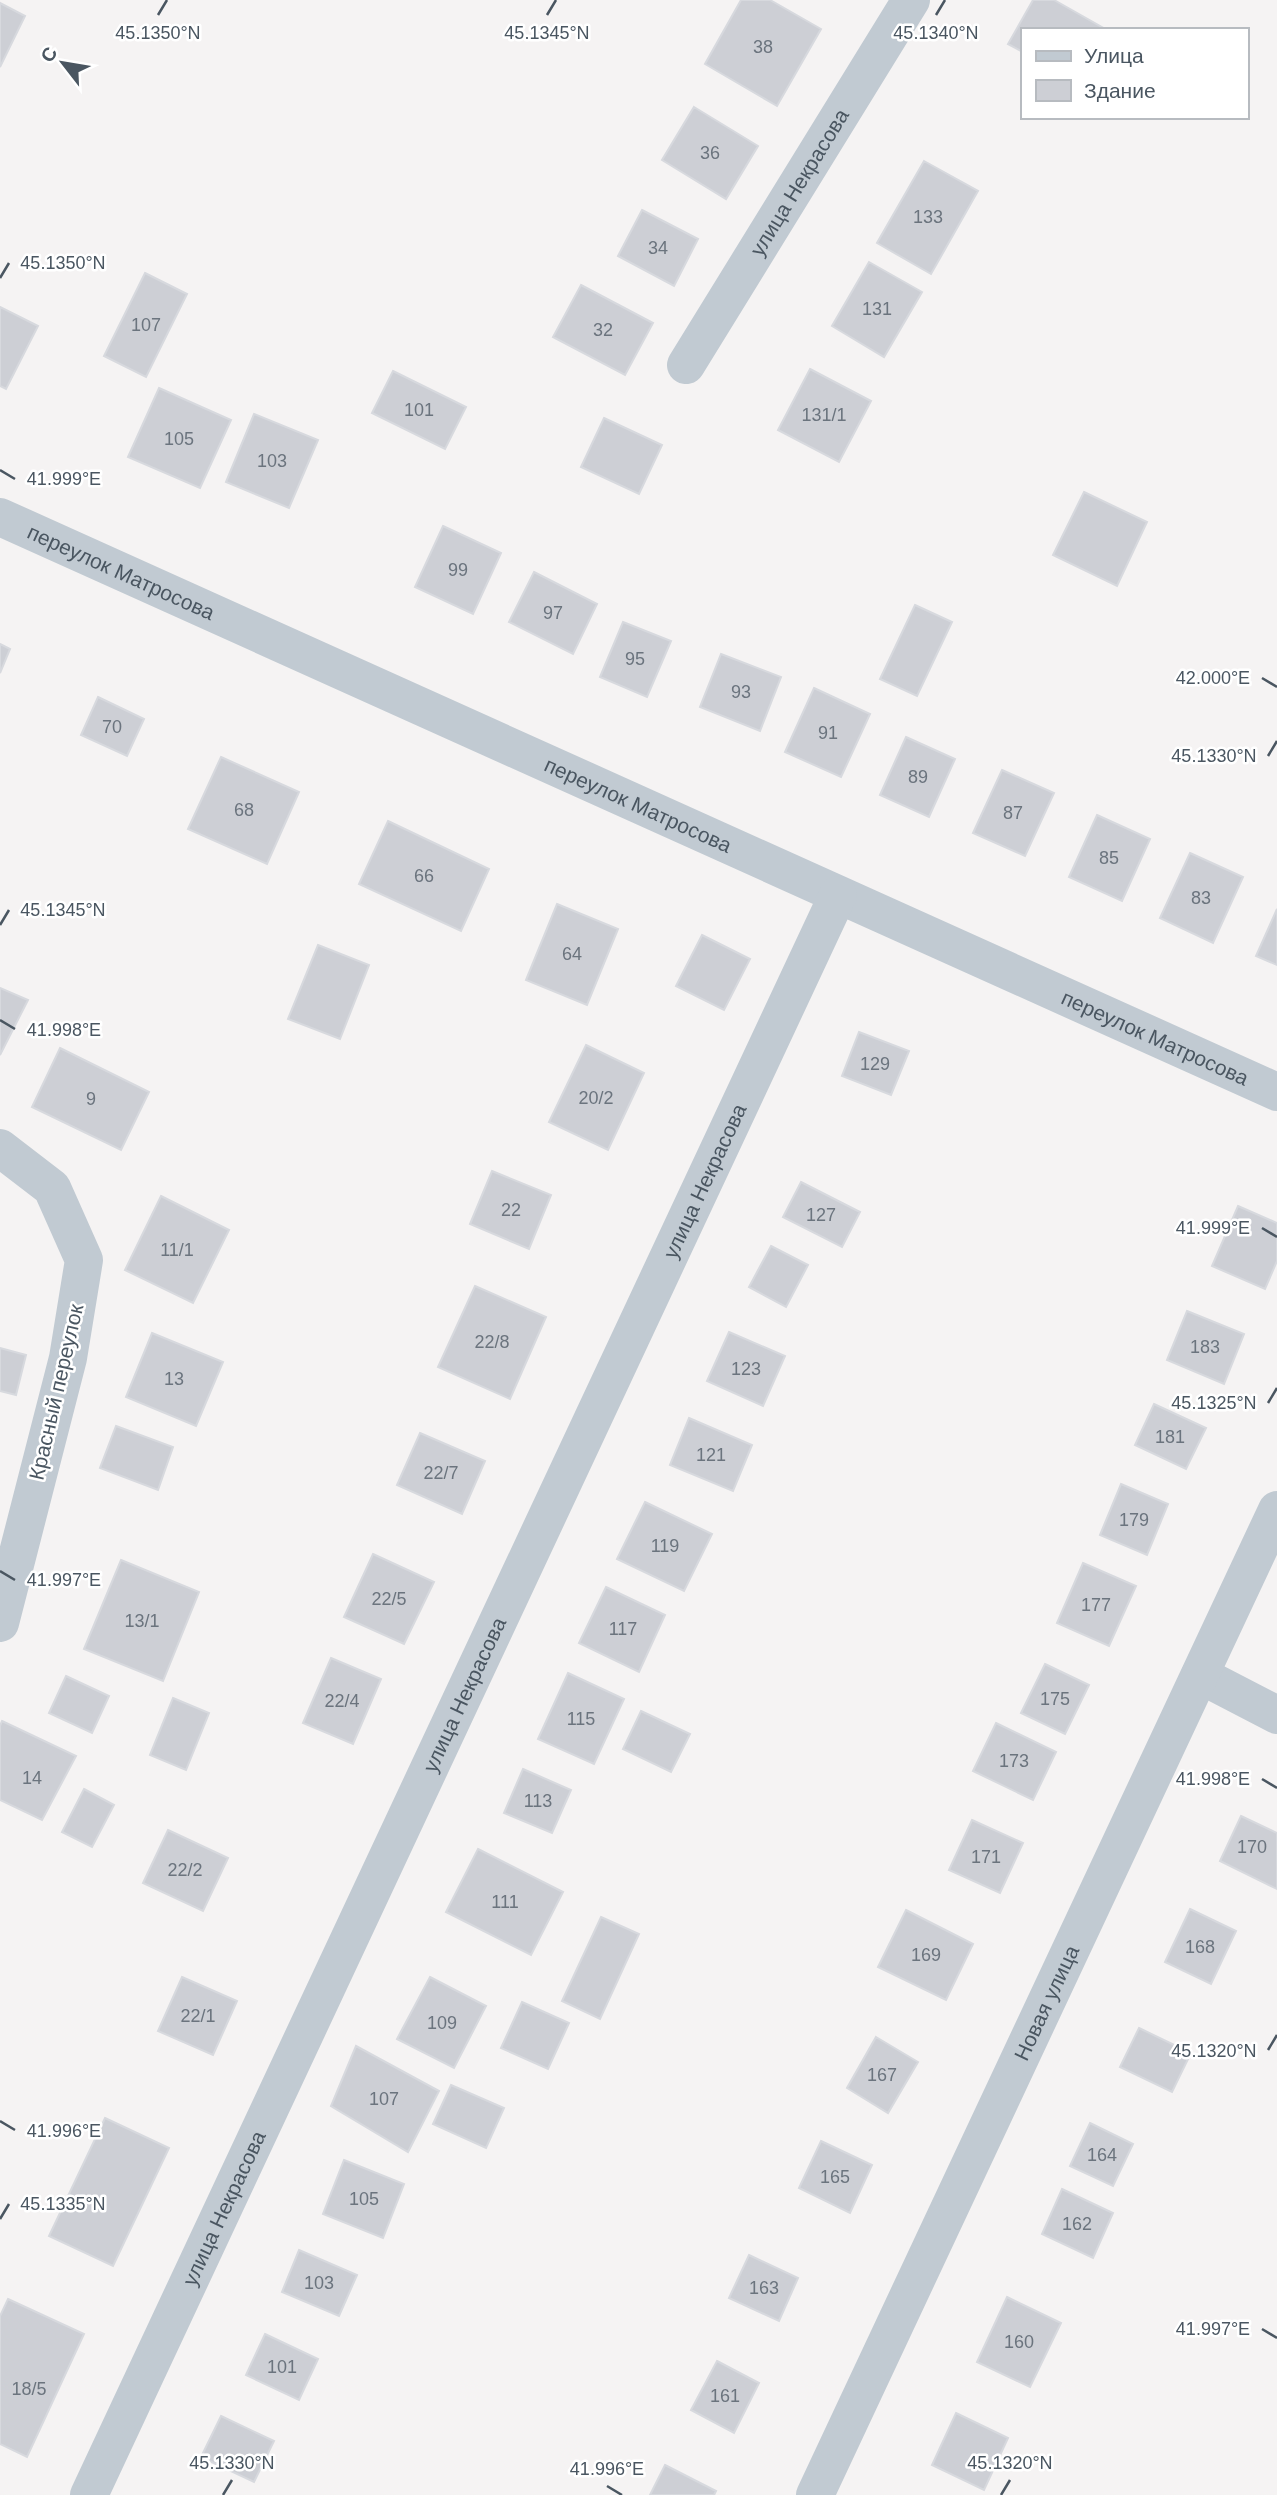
<svg xmlns="http://www.w3.org/2000/svg" width="1277" height="2495" font-family="Helvetica,sans-serif">
<style>
.building{fill:#cdcfd5;stroke:#d7d9de;stroke-width:2}
.lines{fill:none;stroke-linecap:round;stroke-linejoin:round}
.minor{stroke:#c1cad2;stroke-width:38}
.ticks{fill:none;stroke:#4a5661;stroke-width:2.5}
.labels{text-anchor:middle;dominant-baseline:central;stroke-width:5;stroke-linejoin:round;paint-order:stroke}
.number-label{font-size:18px;fill:#6b747e}
.street-label{font-size:21px;fill:#4a5661;stroke:#fff}
.ticks-label{font-size:18px;text-anchor:middle;fill:#4a5661;stroke:#fff;stroke-width:5;stroke-linejoin:round;paint-order:stroke}
</style>
<rect width="100%" height="100%" fill="#f5f3f3"/>
<path class="building" d="M741,0H770L821,29L777,106L705,64Z
M1033,0H1054L1107,30H1023V52L1008,44Z
M0,3L25,16L0,67Z
M694,107L758,146L726,199L662,160Z
M924,161L978,191L931,274L877,243Z
M642,210L698,239L674,286L618,256Z
M869,262L922,292L884,357L832,326Z
M145,273L187,294L146,377L104,356Z
M581,285L653,323L625,375L553,337Z
M0,307L38,326L6,389L0,386Z
M810,369L871,401L839,462L778,430Z
M393,371L466,407L445,449L372,413Z
M159,388L231,420L200,488L128,457Z
M254,414L318,440L289,508L226,482Z
M604,418L662,445L639,494L581,467Z
M1084,492L1147,522L1117,586L1053,555Z
M443,526L501,553L473,614L415,587Z
M534,572L597,604L573,654L509,622Z
M915,605L952,622L917,696L880,679Z
M623,622L671,641L647,697L600,677Z
M0,644L10,649L0,673Z
M721,654L781,677L760,731L700,707Z
M814,688L870,714L841,777L785,752Z
M98,697L144,719L127,756L81,735Z
M906,737L955,759L929,817L880,795Z
M221,757L299,792L267,864L188,829Z
M1002,770L1054,793L1025,856L973,833Z
M1097,815L1150,839L1122,901L1069,877Z
M388,821L489,869L461,931L359,884Z
M1190,853L1243,877L1213,943L1160,918Z
M557,904L618,929L587,1005L526,980Z
M1277,909V965L1256,956Z
M702,935L750,959L724,1010L676,986Z
M318,945L369,965L340,1039L288,1019Z
M0,988L28,1000L0,1055Z
M859,1032L909,1051L891,1095L842,1076Z
M586,1045L644,1073L608,1150L549,1122Z
M60,1048L149,1092L121,1150L32,1107Z
M492,1171L551,1195L529,1249L470,1224Z
M801,1182L860,1212L842,1247L783,1217Z
M161,1196L229,1230L193,1303L125,1270Z
M1238,1206L1277,1223V1261L1265,1289L1212,1266Z
M771,1246L808,1265L786,1307L749,1287Z
M475,1286L546,1317L510,1399L438,1367Z
M1187,1311L1244,1334L1224,1384L1167,1360Z
M729,1332L785,1356L763,1406L707,1381Z
M152,1333L223,1362L196,1426L126,1397Z
M0,1348L26,1355L16,1395L0,1391Z
M1154,1404L1206,1428L1186,1469L1135,1445Z
M689,1418L752,1445L733,1491L670,1465Z
M116,1426L173,1447L158,1490L100,1468Z
M420,1433L485,1461L462,1514L397,1485Z
M1121,1484L1168,1504L1147,1555L1100,1535Z
M645,1502L712,1534L684,1591L617,1559Z
M373,1554L434,1582L404,1644L344,1617Z
M121,1560L199,1592L163,1681L84,1649Z
M1083,1563L1136,1586L1109,1646L1057,1623Z
M606,1587L665,1615L639,1672L579,1643Z
M331,1658L381,1679L353,1744L303,1723Z
M1045,1664L1089,1685L1065,1734L1021,1713Z
M568,1673L624,1699L594,1764L538,1739Z
M66,1676L109,1696L92,1733L49,1713Z
M173,1698L209,1713L186,1770L150,1755Z
M641,1711L690,1734L671,1772L623,1749Z
M2,1721L76,1756L42,1820L0,1800V1726Z
M996,1723L1056,1752L1033,1800L973,1771Z
M523,1769L571,1790L552,1833L504,1813Z
M84,1789L114,1805L92,1847L62,1832Z
M1241,1816L1277,1833V1889L1220,1861Z
M972,1820L1023,1843L1000,1893L949,1870Z
M168,1830L228,1858L203,1911L143,1883Z
M478,1849L563,1892L531,1955L446,1912Z
M1190,1909L1236,1931L1211,1984L1165,1962Z
M906,1910L973,1944L946,2000L878,1967Z
M601,1917L639,1934L600,2019L562,2001Z
M182,1977L237,2001L213,2055L158,2031Z
M430,1977L486,2006L454,2068L397,2039Z
M522,2002L569,2023L548,2069L501,2048Z
M1139,2028L1191,2053L1172,2092L1120,2067Z
M876,2037L918,2062L888,2113L847,2088Z
M356,2046L439,2091L408,2152L331,2106Z
M451,2085L504,2108L486,2148L433,2124Z
M105,2118L169,2148L113,2266L49,2236Z
M1090,2123L1133,2144L1113,2186L1070,2166Z
M821,2141L872,2165L850,2213L799,2188Z
M344,2160L404,2184L383,2238L323,2214Z
M1062,2189L1113,2213L1093,2258L1042,2234Z
M299,2250L357,2275L339,2316L282,2292Z
M749,2255L798,2278L779,2321L729,2298Z
M1007,2297L1061,2323L1030,2387L977,2362Z
M8,2299L84,2334L27,2457L0,2444V2316Z
M265,2334L318,2359L299,2400L246,2375Z
M717,2361L759,2383L734,2433L691,2410Z
M956,2413L1008,2438L984,2490L932,2465Z
M221,2416L274,2441L254,2482L201,2457Z
M665,2465L716,2491L714,2495H650Z"/>
<g class="lines">
<g class="minor">
<path id="s1" d="M686,365L911,0"/>
<path id="s2" d="M0,517L1277,1092"/>
<path d="M0,1148L52,1188L84,1260L68,1358L0,1623"/>
<path d="M1200,1675L1277,1715"/>
<path id="s3" d="M89,2495L838,895"/>
<path id="s4" d="M815,2495L1277,1510"/>
</g>
</g>
<path class="ticks" d="M158,15L167,0M547,15L556,0M936,15L945,0M0,278L9,263M0,470L15,479M1262,678L1277,687M1268,756L1277,741M0,925L9,910M0,1020L15,1029M1262,1228L1277,1237M1268,1403L1277,1388M0,1571L15,1580M1262,1779L1277,1788M1268,2050L1277,2035M0,2121L15,2130M0,2219L9,2204M1262,2329L1277,2338M607,2486L622,2495M223,2495L232,2480M1001,2495L1010,2480"/>
<g class="labels">
<g class="number-label">
<text x="763" y="47">38</text>
<text x="710" y="153">36</text>
<text x="928" y="217">133</text>
<text x="658" y="248">34</text>
<text x="877" y="309">131</text>
<text x="146" y="325">107</text>
<text x="603" y="330">32</text>
<text x="419" y="410">101</text>
<text x="824" y="415">131/1</text>
<text x="179" y="439">105</text>
<text x="272" y="461">103</text>
<text x="458" y="570">99</text>
<text x="553" y="613">97</text>
<text x="635" y="659">95</text>
<text x="741" y="692">93</text>
<text x="112" y="727">70</text>
<text x="828" y="733">91</text>
<text x="918" y="777">89</text>
<text x="244" y="810">68</text>
<text x="1013" y="813">87</text>
<text x="1109" y="858">85</text>
<text x="424" y="876">66</text>
<text x="1201" y="898">83</text>
<text x="572" y="954">64</text>
<text x="875" y="1064">129</text>
<text x="596" y="1098">20/2</text>
<text x="91" y="1099">9</text>
<text x="511" y="1210">22</text>
<text x="821" y="1215">127</text>
<text x="177" y="1250">11/1</text>
<text x="492" y="1342">22/8</text>
<text x="1205" y="1347">183</text>
<text x="746" y="1369">123</text>
<text x="174" y="1379">13</text>
<text x="1170" y="1437">181</text>
<text x="711" y="1455">121</text>
<text x="441" y="1473">22/7</text>
<text x="1134" y="1520">179</text>
<text x="665" y="1546">119</text>
<text x="389" y="1599">22/5</text>
<text x="1096" y="1605">177</text>
<text x="142" y="1621">13/1</text>
<text x="623" y="1629">117</text>
<text x="1055" y="1699">175</text>
<text x="342" y="1701">22/4</text>
<text x="581" y="1719">115</text>
<text x="1014" y="1761">173</text>
<text x="32" y="1778">14</text>
<text x="538" y="1801">113</text>
<text x="1252" y="1847">170</text>
<text x="986" y="1857">171</text>
<text x="185" y="1870">22/2</text>
<text x="505" y="1902">111</text>
<text x="1200" y="1947">168</text>
<text x="926" y="1955">169</text>
<text x="198" y="2016">22/1</text>
<text x="442" y="2023">109</text>
<text x="882" y="2075">167</text>
<text x="384" y="2099">107</text>
<text x="1102" y="2155">164</text>
<text x="835" y="2177">165</text>
<text x="364" y="2199">105</text>
<text x="1077" y="2224">162</text>
<text x="319" y="2283">103</text>
<text x="764" y="2288">163</text>
<text x="1019" y="2342">160</text>
<text x="282" y="2367">101</text>
<text x="29" y="2389">18/5</text>
<text x="725" y="2396">161</text>
</g>
<g class="street-label">
<text stroke="none"><textPath href="#s1" startOffset="215">улица Некрасова</textPath></text>
<text stroke="none"><textPath href="#s2" startOffset="133">переулок Матросова</textPath></text>
<text stroke="none"><textPath href="#s2" startOffset="700">переулок Матросова</textPath></text>
<text stroke="none"><textPath href="#s2" startOffset="1267">переулок Матросова</textPath></text>
<text stroke="none"><textPath href="#s3" startOffset="1451">улица Некрасова</textPath></text>
<text transform="translate(56 1392) rotate(-77)">Красный переулок</text>
<text stroke="none"><textPath href="#s3" startOffset="884">улица Некрасова</textPath></text>
<text stroke="none"><textPath href="#s4" startOffset="544">Новая улица</textPath></text>
<text stroke="none"><textPath href="#s3" startOffset="317">улица Некрасова</textPath></text>
</g>
</g>
<g class="ticks-label">
<text x="158" y="39">45.1350°N</text>
<text x="547" y="39">45.1345°N</text>
<text x="936" y="39">45.1340°N</text>
<text x="63" y="269">45.1350°N</text>
<text x="64" y="485">41.999°E</text>
<text x="1213" y="684">42.000°E</text>
<text x="1214" y="762">45.1330°N</text>
<text x="63" y="916">45.1345°N</text>
<text x="64" y="1036">41.998°E</text>
<text x="1213" y="1234">41.999°E</text>
<text x="1214" y="1409">45.1325°N</text>
<text x="64" y="1586">41.997°E</text>
<text x="1213" y="1785">41.998°E</text>
<text x="1214" y="2057">45.1320°N</text>
<text x="64" y="2137">41.996°E</text>
<text x="63" y="2210">45.1335°N</text>
<text x="1213" y="2335">41.997°E</text>
<text x="232" y="2469">45.1330°N</text>
<text x="1010" y="2469">45.1320°N</text>
<text x="607" y="2475">41.996°E</text>
</g>
<rect x="1021" y="28" width="228" height="91" fill="#ffffff" stroke="#b7bbc0" stroke-width="2"/>
<rect x="1036" y="51" width="35" height="10" fill="#c1cad2" stroke="#b7bbc0" stroke-width="2"/>
<text x="1084" y="63" font-size="21" fill="#4a5661">Улица</text>
<rect x="1036" y="80" width="35" height="21" fill="#cdcfd5" stroke="#b7bbc0" stroke-width="2"/>
<text x="1084" y="98" font-size="21" fill="#4a5661">Здание</text>
<g transform="translate(63 63) rotate(301)" stroke="#ffffff" stroke-width="5" paint-order="stroke">
<path d="M0-5L12 26L0 18L-12 26Z" fill="#4a5661"/>
<text y="-10" font-size="19" font-weight="bold" text-anchor="middle" fill="#4a5661">С</text>
</g>
</svg>
